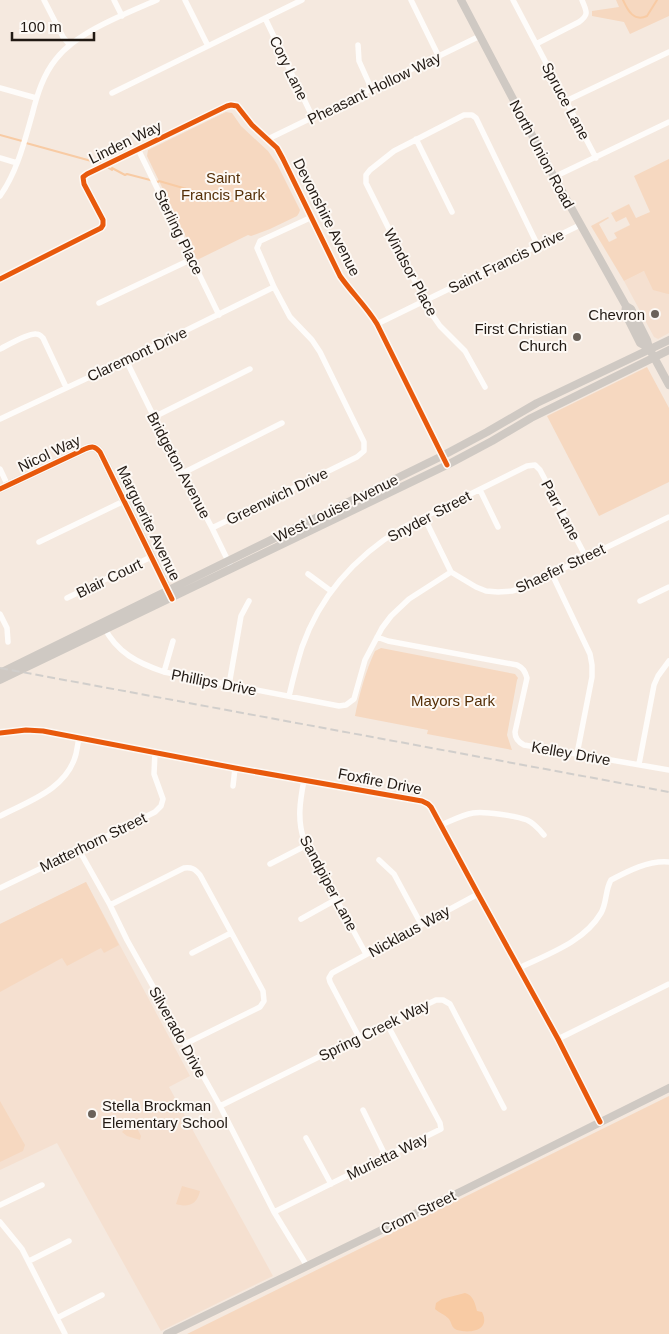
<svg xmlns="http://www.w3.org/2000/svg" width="669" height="1334" font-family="Arial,sans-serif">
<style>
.built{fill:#f5e0d0}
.green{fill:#f6d8c0}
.water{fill:#f8cba4}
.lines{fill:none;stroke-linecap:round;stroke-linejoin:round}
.stream{stroke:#f8cba4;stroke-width:2}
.street{stroke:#fefcfa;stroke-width:5.5}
.secondary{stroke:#cfc9c3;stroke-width:8}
.rail{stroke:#d1cecb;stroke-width:2;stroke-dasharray:8 4;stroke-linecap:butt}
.cycleway-casing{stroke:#fdf9f5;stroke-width:8}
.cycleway{stroke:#e8590c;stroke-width:5}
.poi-dot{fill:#6b625a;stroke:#fdf9f5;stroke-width:2}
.labels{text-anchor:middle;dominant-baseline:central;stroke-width:4;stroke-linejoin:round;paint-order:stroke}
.street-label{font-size:15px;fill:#211913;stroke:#fdf9f5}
.park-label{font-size:15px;fill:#552f07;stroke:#fdf9f5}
.poi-label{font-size:15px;fill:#211913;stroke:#fdf9f5;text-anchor:end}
</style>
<rect width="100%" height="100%" fill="#f5e9df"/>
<path class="built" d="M644,271L668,294H669V333L658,339L654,337L624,281Z
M86,882L190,1076L169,1087L273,1276L161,1331L57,1143L0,1170V924Z"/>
<path class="green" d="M616,0H669V16L630,34L624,22L592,16V11L619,7Z
M226,112L232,113L241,126L268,151L277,164L300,210L299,213L297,216L270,229L251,236L248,235L197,260L147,156L148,150Z
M669,159V294H668L653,290L644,271L624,281L591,226L608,217L609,218L599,224L609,242L617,238L614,233L630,225L626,217L616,222L611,213L629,204L636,218L650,212L634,176Z
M647,367L669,408V482L599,516L547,416Z
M381,648L515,674L518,678L517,680L507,735L512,750L427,734L428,730L355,716C359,695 366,670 375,651Z
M86,882L119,945L104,953L101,948L67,966L62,958L0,992V924Z
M669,1096V1334H187Z
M0,1101L25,1145L23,1151L0,1162Z
M129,1121L134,1122L141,1136L140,1140L127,1136L122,1132L124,1130L122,1126L118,1125Z
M182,1186L200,1191C197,1204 189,1208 176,1204Z"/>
<path class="water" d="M465,1293C473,1295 475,1303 477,1311L482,1312C491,1330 471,1334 457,1330C451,1328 452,1322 448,1318C444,1314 439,1313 435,1309L436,1303L442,1299Z"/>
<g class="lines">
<path class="stream" d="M623,0C628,11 634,22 647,16L657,0
M0,135L22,141
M26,143L95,162L97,161L112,170V168L125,175L127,174L158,182L159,181L228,201H234"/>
<path class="street" d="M44,0L63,37L69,44
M114,0L122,16
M185,0L208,46
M411,0L439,57
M513,0L596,158
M265,18L313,118
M536,44L579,22C590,14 586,11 582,0
M358,45L359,61L372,90
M0,88L36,98
M112,93L302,0
M566,101L669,52
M268,139L480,36
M416,139L452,212
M138,149L219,315
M0,158L17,163
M554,177L669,122
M0,196C17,172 24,143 32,115C37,95 43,75 56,59C77,32 125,14 157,0
M0,279L101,228L103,225V220L84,184L83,177L87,174L227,106L231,105L237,106L252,125L277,148L283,159L340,276C351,292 366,306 377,324L447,465
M99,303L192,259
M377,324L580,225
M0,349C8,345 28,333 36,334C40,334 41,336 43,338L66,387
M126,360L154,417L212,528L232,569
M485,387L465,351L440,326L431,313L366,183V175L370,170L394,151L464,115H472L476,118L538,246
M154,417L250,369
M0,419L126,360L274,287
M0,469L8,486
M183,473L282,423
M480,490L498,527
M424,517L451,572L476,587L486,591L498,592L512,591L525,587L669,517
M212,528L357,457L364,451V442L320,352L312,340L290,317L274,287L257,248L260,241L312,217
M39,542L124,501
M308,574L331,591
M552,574L590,654L592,665V677L577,754
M67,598L151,557
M640,601L669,587
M0,614L7,628L8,642
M104,627C117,653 138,663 164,672L339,706L346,705L354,699L365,660L382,628L391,616L409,599L451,572
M377,637L388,641L517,665C523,668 525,671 527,678L515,732C515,738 518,742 524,745L669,770
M164,672L173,641
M229,685L241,616L249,601
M289,696C293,679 297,663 302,647C320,596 356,556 402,528L527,466L535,465L540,470L586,557
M0,733L26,730L43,731L235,768L422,801L428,804L431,807L478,894L558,1039L600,1122
M639,764L654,685L658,676L669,661
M304,780C300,801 297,820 304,840L366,954
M233,786L235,768
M0,816C29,801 67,789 76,754C77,749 78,743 79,738
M441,825C451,821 462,815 473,813C484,811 516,816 527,820C534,823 539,829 544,835
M79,850L110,905L127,940L220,1106L274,1212L307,1266
M379,860L394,874L421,924
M270,864L307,845
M0,888L79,850L155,812L161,806L163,799L154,774L155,752
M110,905L184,868C192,867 195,869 200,875L263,991L264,1001L260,1007L185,1044
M301,919L337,899
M192,953L231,933
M519,968C548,954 584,942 601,913C607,903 605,890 611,880C628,871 649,860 669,862
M359,1037L330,982L329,978L332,973L478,894
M558,1039L669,984
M220,1106L359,1037L436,1000H443L450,1004L504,1108
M363,1110L386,1157
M306,1138L331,1184
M0,1205L42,1185
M274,1212L441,1129L440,1123L387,1024
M0,1222L22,1249L65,1334
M29,1261L69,1241
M57,1318L102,1295"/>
<path class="secondary" d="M461,0L554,177L626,306L631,309L637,320L647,340L649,348L669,385
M626,306L625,313L640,343L649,348
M0,489L85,449C92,446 95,446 100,452L170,594
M0,673L442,456L487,432L537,403L669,340
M0,680L447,465L492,441L531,418L669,350
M167,1334L464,1190L669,1088"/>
<path class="rail" d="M0,668L669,792"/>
<g class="cycleway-casing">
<path id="cycleway" d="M0,279L101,228L103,225V220L84,184L83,177L87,174L227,106L231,105L237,106L252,125L277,148L283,159L340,276C351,292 366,306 377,324L447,465
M0,489L85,449C92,446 95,446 100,452L172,599
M0,733L26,730L43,731L235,768L422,801L428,804L431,807L478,894L558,1039L600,1122"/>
</g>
<use href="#cycleway" class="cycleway"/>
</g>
<g class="poi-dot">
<circle cx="655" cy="314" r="5"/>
<circle cx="577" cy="337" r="5"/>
<circle cx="92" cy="1114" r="5"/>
</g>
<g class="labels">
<g class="street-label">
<text transform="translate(289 68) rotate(64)">Cory Lane</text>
<text transform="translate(374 88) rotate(-26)">Pheasant Hollow Way</text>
<text transform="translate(566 101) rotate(62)">Spruce Lane</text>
<text transform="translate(125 142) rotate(-26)">Linden Way</text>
<text transform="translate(542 154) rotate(62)">North Union Road</text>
<text transform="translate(327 217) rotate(63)">Devonshire Avenue</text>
<text transform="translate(179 232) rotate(64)">Sterling Place</text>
<text transform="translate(506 261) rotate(-26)">Saint Francis Drive</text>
<text transform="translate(411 272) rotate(62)">Windsor Place</text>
<text transform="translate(137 354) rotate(-25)">Claremont Drive</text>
<text transform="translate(49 453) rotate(-25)">Nicol Way</text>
<text transform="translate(179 465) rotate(62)">Bridgeton Avenue</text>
<text transform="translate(277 496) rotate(-26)">Greenwich Drive</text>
<text transform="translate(336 508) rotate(-26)">West Louise Avenue</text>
<text transform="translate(561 510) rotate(62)">Parr Lane</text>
<text transform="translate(429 516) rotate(-28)">Snyder Street</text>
<text transform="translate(149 523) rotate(64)">Marguerite Avenue</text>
<text transform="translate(560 568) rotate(-25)">Shaefer Street</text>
<text transform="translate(109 578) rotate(-26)">Blair Court</text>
<text transform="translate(214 682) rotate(11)">Phillips Drive</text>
<text transform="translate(571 753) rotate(10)">Kelley Drive</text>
<text transform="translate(380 781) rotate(11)">Foxfire Drive</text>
<text transform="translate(93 842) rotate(-26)">Matterhorn Street</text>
<text transform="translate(329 883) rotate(62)">Sandpiper Lane</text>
<text transform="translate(409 931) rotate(-29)">Nicklaus Way</text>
<text transform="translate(374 1030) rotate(-26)">Spring Creek Way</text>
<text transform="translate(178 1032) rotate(61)">Silverado Drive</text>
<text transform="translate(387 1156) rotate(-26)">Murietta Way</text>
<text transform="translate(418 1212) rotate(-26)">Crom Street</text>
</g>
<g class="park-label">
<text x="223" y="177">Saint<tspan x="223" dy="17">Francis Park</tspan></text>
<text x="453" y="700">Mayors Park</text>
</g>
<g class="poi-label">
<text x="645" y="314">Chevron</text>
<text x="567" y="328">First Christian<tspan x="567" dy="17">Church</tspan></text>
<text x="102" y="1105" text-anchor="start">Stella Brockman<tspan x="102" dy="17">Elementary School</tspan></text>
</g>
</g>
<path d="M12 32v8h82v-8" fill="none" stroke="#211913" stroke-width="2.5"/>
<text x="20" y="32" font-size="15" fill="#211913" stroke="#fdf9f5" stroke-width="4" paint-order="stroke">100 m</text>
</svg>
